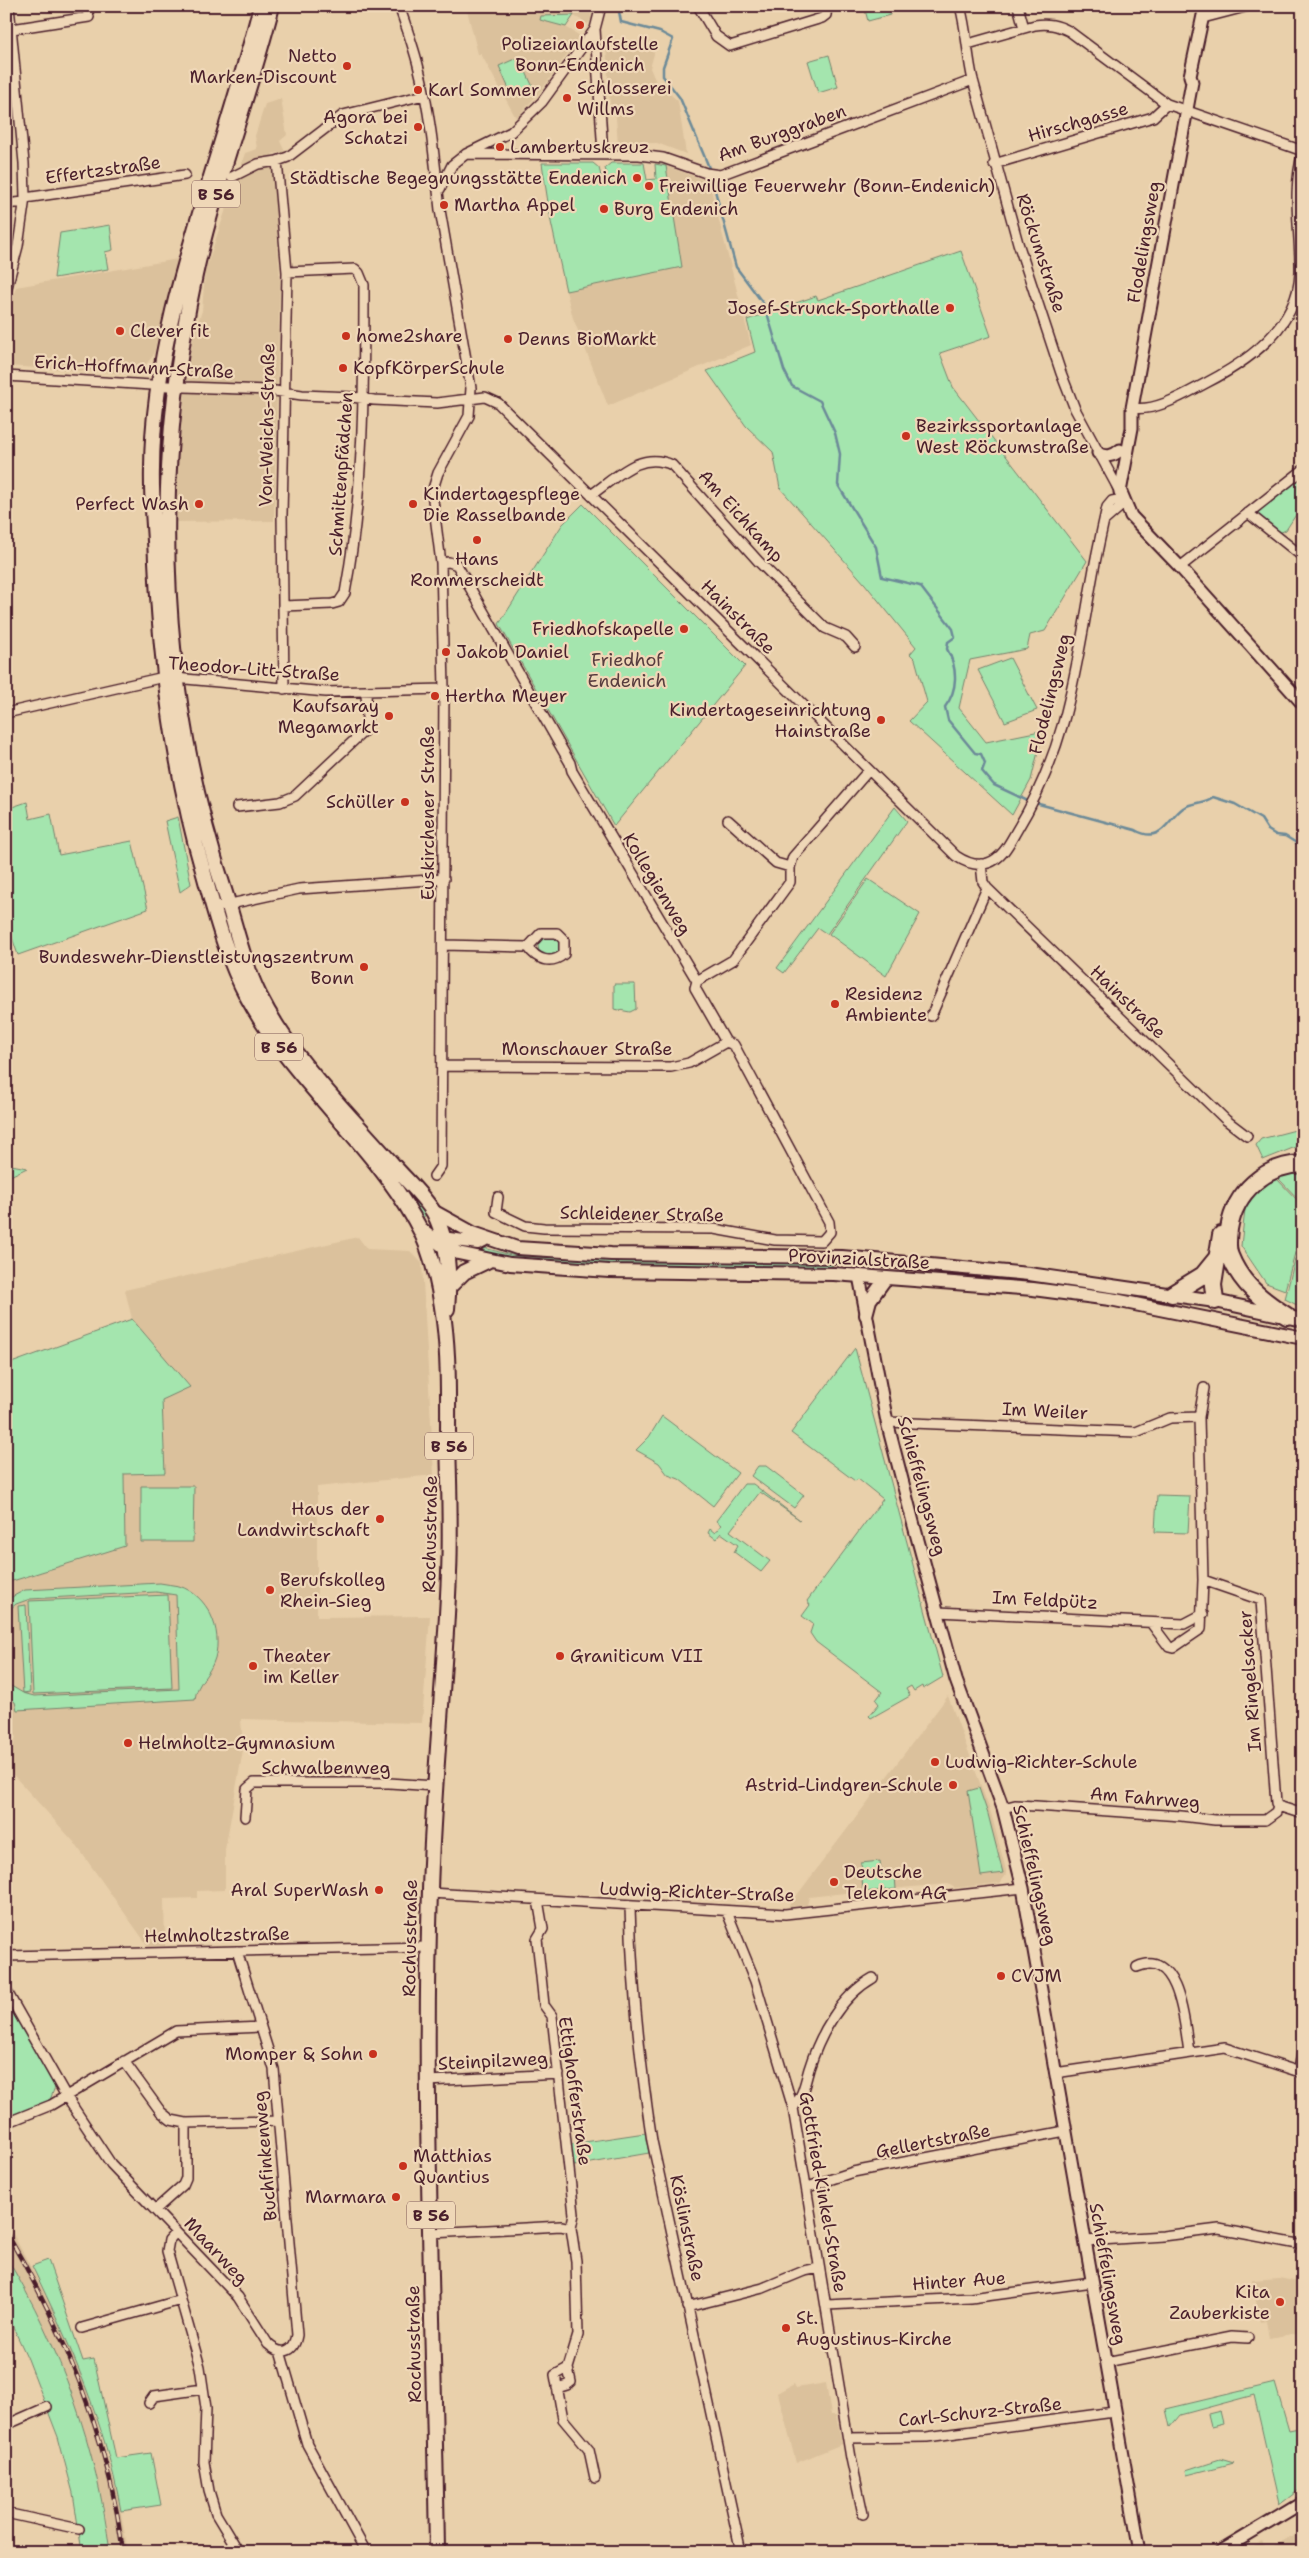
<svg xmlns="http://www.w3.org/2000/svg" width="1309" height="2558" font-family="'Shantell Sans',sans-serif">
<style>
.built{fill:#dbc19c}
.green{fill:#a4e5ae;stroke:#77826c}
.lines{fill:none;stroke-linecap:round;stroke-linejoin:round}
.stream{stroke:#6c8a98;stroke-width:2.5}
.minor-casing{stroke:#4a1f2b;stroke-width:12}
.tertiary-casing{stroke:#4a1f2b;stroke-width:15}
.secondary-casing{stroke:#4a1f2b;stroke-width:16}
.primary-casing{stroke:#4a1f2b;stroke-width:18}
.motorway-casing{stroke:#4a1f2b;stroke-width:20}
.minor{stroke:#efd7b7;stroke-width:9}
.tertiary{stroke:#efd7b7;stroke-width:11}
.secondary{stroke:#efd7b7;stroke-width:12}
.primary{stroke:#efd7b7;stroke-width:14}
.motorway{stroke:#efd7b7;stroke-width:16}
.rail-casing{stroke:#4a1f2b;stroke-width:4.5}
.rail{stroke:#efd7b7;stroke-width:2.5;stroke-dasharray:8;stroke-linecap:butt}
.poi-dot{fill:#c8321e;stroke:#efd7b7;stroke-width:2}
.labels{text-anchor:middle;dominant-baseline:central;stroke-width:4.5;stroke-linejoin:round;paint-order:stroke}
.shield{fill:#efd7b7;stroke:#7c5655;stroke-width:1}
.shield-label{font-size:16px;font-weight:bold;fill:#4a1f2b}
.poi-label{font-size:18px;fill:#4a1f2b;stroke:#efd7b7;text-anchor:start}
.street-label{font-size:18px;fill:#4a1f2b;stroke:#efd7b7}
.park-label{font-size:18px;fill:#583d3f;stroke:#efd7b7}
</style>
<rect width="100%" height="100%" fill="#e9d0ab"/>
<filter id="ink" filterUnits="userSpaceOnUse"><feTurbulence type="fractalNoise" baseFrequency=".02" numOctaves="2"/><feDisplacementMap in="SourceGraphic" scale="10" xChannelSelector="R" yChannelSelector="G"/><feConvolveMatrix kernelMatrix="1 2 1 2 8 2 1 2 1" color-interpolation-filters="sRGB"/></filter>
<g filter="url(#ink)">
<path class="built" d="M466,6H590L592,18L588,24L574,16L541,20L566,27L580,36L540,92L516,118L481,54H478Z
M648,40L653,46L654,54L650,68L656,82L678,101L686,154L657,143L618,144L615,105H610L606,45Z
M281,99L287,135L280,141L285,152L272,154L280,279L274,521L176,522L177,454L189,360L194,332L202,311L205,271L245,153L257,149L255,136L265,104Z
M666,166L709,182L751,345L608,406L573,318L566,291L681,267Z
M178,259L153,356L143,368L133,374L6,366V315L16,287Z
M358,1237L367,1249L410,1251L422,1263L434,1475L317,1487V1617L430,1616L422,1723L241,1719L243,1750L225,1850V1890L197,1891V1898L164,1899L165,1946H148L74,1842L7,1768L16,1737L6,1722V1583L125,1546L124,1474L165,1473L162,1399L189,1386L132,1319L125,1290Z
M948,1696L991,1813L1007,1874L1000,1883L955,1888L948,1884L854,1892L809,1897L807,1905L788,1907Z
M6,2221L53,2308L85,2384L118,2495L128,2552H110L105,2512L79,2414L38,2315L6,2257Z
M1279,2278L1303,2283V2332L1269,2338L1266,2321L1260,2322L1252,2280Z
M826,2383L831,2415H836L842,2444L796,2463L778,2393L794,2384L796,2388Z
M1303,2522V2552H1246L1262,2542L1267,2551L1299,2533Z"/>
<path class="green" d="M864,6H888L890,15L868,21Z
M574,15L566,27L540,20L541,16Z
M829,55L838,87L818,93L808,61Z
M519,57L533,87L512,96L499,66Z
M542,163H593L599,168L601,176L607,175L605,168L611,163H644L647,180L656,179L655,164L666,166L682,267L566,291L551,222Z
M110,225L113,250L105,252L108,269L54,278L60,233Z
M961,251L991,336L940,353L953,387L1087,561L1045,631L1030,635L1027,649L970,660L959,708L986,742L1040,731L1042,736L1031,780L1012,815L909,721L927,702L915,659L910,654L916,647L865,584L780,488L773,452L746,426L707,371L755,352L747,320L816,296L818,300Z
M1303,476V504L1286,530L1279,533L1258,516L1259,510Z
M583,504L745,666L614,826L499,624L562,525Z
M1010,658L1037,710L1005,722L978,670Z
M27,802L30,819L51,814L59,855L132,841L148,909L18,955L6,920V809Z
M895,807L907,821L827,934L818,928L784,973L777,968Z
M178,817L191,884L180,892L165,821Z
M868,879L920,914L886,976L829,934Z
M538 946a11 11 0 1 1 22 0a11 11 0 1 1-22 0Z
M614,984H635L636,1009L630,1012L614,1009Z
M1303,1128V1144L1263,1160L1256,1145L1261,1139Z
M374,1151L427,1213L422,1219Z
M6,1164L27,1168L6,1178Z
M1303,1172V1204L1276,1176Z
M1273,1175L1303,1206V1223L1285,1290L1266,1283L1241,1246L1245,1209L1256,1191Z
M1303,1228L1301,1282L1303,1308L1285,1299Z
M461,1242L511,1255L528,1257L832,1263V1269L546,1262L493,1256L463,1250Z
M132,1319L190,1387L162,1400L165,1473L124,1474L125,1546L6,1583V1365Z
M855,1348L943,1677L923,1689L922,1686L914,1691L911,1686L906,1689L910,1696L871,1718L869,1716L879,1704L876,1700L882,1692L816,1642L810,1633L813,1624L802,1616L810,1605L807,1601L883,1499L858,1479L855,1481L791,1433Z
M662,1416L738,1473L713,1506L679,1479L668,1475L659,1463L636,1450L649,1437Z
M758,1466H766L804,1495L794,1508L751,1476Z
M744,1484H753L800,1520L760,1492L730,1531L770,1561L761,1572L734,1552L738,1545L721,1533L716,1539L708,1533L710,1529L715,1533L721,1525L716,1521Z
M141,1486H194L193,1542H141Z
M1157,1495L1190,1496L1188,1533L1155,1532Z
M160,1583C166,1584 173,1585 179,1586C208,1595 223,1630 215,1658C210,1675 197,1682 195,1699L17,1710L15,1702L6,1697V1683L23,1693L18,1606L26,1605L30,1692L23,1693L34,1696L179,1689L176,1595L156,1592L30,1599L16,1604L6,1612V1600L25,1590Z
M168,1595L172,1688L33,1694L29,1601Z
M979,1788L988,1814L1003,1873L981,1876L968,1791Z
M880,1861L882,1877L895,1875L896,1889L863,1892L861,1863Z
M6,2001L55,2087L50,2100L6,2119Z
M645,2133L649,2153L574,2166L571,2144Z
M6,2257C61,2347 97,2448 110,2552H82L73,2493L58,2437L28,2359L6,2312Z
M48,2260L83,2361L94,2359L116,2458L151,2453L161,2505L121,2511C106,2425 70,2344 32,2266Z
M1275,2383L1289,2431L1303,2428V2486L1279,2504L1254,2395L1180,2415L1170,2427L1166,2409Z
M1220,2411L1223,2423L1211,2426L1208,2414Z
M1220,2459L1234,2463L1187,2475L1186,2470Z"/>
<g class="lines">
<path class="stream" d="M618,6L621,22L660,32L673,39L663,67V76L680,98L708,165L736,267L765,306L784,370L792,386L820,401L835,433L840,454L838,485L876,547L882,577L920,586L953,629L955,637L948,642L947,649C958,668 958,690 945,707L948,720L975,753L981,754L985,763L982,771L994,785L1030,802
M1035,803L1135,830C1161,845 1167,820 1183,808C1192,802 1204,804 1213,797L1235,804L1261,819L1268,830L1276,835L1285,836L1303,847"/>
<g class="minor-casing">
<path id="minor" d="M399,6C406,26 413,45 418,65C430,110 435,163 440,210L471,388L469,416L438,473L432,492L441,563L444,689L441,1166L434,1176
M698,6L716,36L730,46L822,18L826,15L827,6
M960,6C967,31 967,55 973,80L1018,243L1061,373L1075,409L1119,490
M1018,6L1024,28
M1203,18L1249,6
M12,29L89,17L86,6
M595,29L603,154
M968,44L1035,25C1048,23 1057,25 1069,31L1167,104L1303,151
M466,154L639,155L663,158L706,173L720,175L973,80
M277,161L287,272L282,515L284,689
M994,164L1153,117L1167,104
M232,177L258,164L277,161L288,157L343,115L424,95
M440,189L452,165L466,154L511,132L542,102L595,29L601,6
M25,198L185,175
M6,204L24,202
M6,291L18,246L25,198L24,163L9,6
M6,376L184,387L268,390L302,395L352,397L374,400L437,403L485,397L498,403L956,856C965,862 976,867 988,863C1003,858 1010,842 1017,830C1068,746 1076,667 1093,574C1097,551 1102,529 1107,507L1112,501L1123,499
M1132,408C1156,412 1185,394 1206,383C1249,361 1298,326 1300,273C1301,232 1291,193 1303,152
M591,495C616,478 640,450 672,465L759,562L825,628L846,637L855,647
M1248,513L1303,557
M1104,521L1120,507L1123,499
M441,563L449,562L457,565L570,763L572,771L697,981L695,988L726,1042L734,1045L829,1222L830,1232L822,1241L775,1240L714,1229L544,1228L525,1226L496,1212L498,1197
M1180,567L1303,470
M283,606L332,604L339,602L345,593C364,491 364,388 364,285L359,273L355,269L287,272
M6,713L164,677L326,692L444,689
M237,807L280,802L295,796L363,732L367,722L366,692
M728,820L776,863L790,867
M981,864L983,882L987,888L1226,1120L1247,1136
M212,908L299,889L444,879
M541,933H557L564,940V954C551,965 537,960 528,947Z
M444,945L528,947
M697,981L733,960L790,882V867L793,857L869,770
M931,1016L987,888
M442,1066L671,1067L689,1063L726,1042
M1204,1388L1199,1417L1203,1580L1261,1600L1276,1803L1278,1806L1303,1814
M887,1422L1136,1432L1170,1418L1199,1417
M938,1612L1184,1624L1203,1614
M1151,1623L1169,1647L1173,1648L1201,1629L1203,1580
M1003,1808L1015,1805L1036,1806L1181,1816L1215,1820H1265L1276,1812L1278,1806
M245,1817L247,1789L254,1783H389L435,1786
M430,1893L785,1914L1023,1888
M538,1900L543,1929L537,1939L544,2005L552,2016L574,2214L571,2228L576,2261L578,2335L568,2368L555,2375L563,2419L589,2450L595,2478
M630,1907C632,1985 640,2063 652,2141L741,2552
M727,1912L755,1981L793,2108L851,2458L863,2514
M6,1956L429,1947
M1137,1967C1180,1947 1185,2028 1189,2052
M6,1990L66,2096L111,2164L238,2297L268,2344C281,2356 294,2353 297,2335L274,2069L237,1951
M124,2061L161,2112L171,2120L186,2123L278,2121
M1299,2071L1303,2046
M1055,2073L1225,2048L1303,2073
M428,2081L559,2074
M793,2108C803,2096 805,2083 809,2069C820,2034 841,1996 873,1978
M6,2123L51,2105L176,2031L261,2027
M808,2187L853,2172L1065,2131
M155,2210L183,2185L186,2178V2123
M176,2232L169,2240L167,2251L200,2367L206,2408L204,2462L209,2491L216,2514L239,2552
M431,2233L561,2226L571,2228
M1085,2241L1163,2236L1219,2229L1303,2245
M827,2305L971,2298L1092,2282
M687,2307L763,2288L804,2271L819,2268
M82,2328L181,2300
M280,2351L307,2444L366,2552
M1106,2362L1232,2337L1248,2338
M557,2388L567,2385L571,2382L568,2368
M149,2403L154,2396L203,2389
M6,2425L47,2407
M848,2438L927,2437L1114,2412
M6,2513L79,2529"/>
</g>
<g class="tertiary-casing">
<path id="tertiary" d="M1098,453C1105,458 1114,456 1120,450
M1118,485L1131,516L1180,567L1303,704
M1120,492L1132,428V408L1192,82L1190,76L1205,6
M859,1276L887,1422L913,1522L956,1680L1003,1808L1023,1888L1140,2552
M1220,2552L1303,2502"/>
</g>
<g class="secondary-casing">
<path id="secondary" d="M433,1211L473,1233L517,1248L611,1254L842,1257L1029,1274L1215,1301L1303,1320
M419,1227L444,1247L458,1253L510,1264L609,1271L834,1274L1033,1289L1110,1299L1303,1338
M442,1238L478,1243L484,1240
M866,1315L870,1300L886,1278"/>
</g>
<g class="primary-casing">
<path id="primary" d="M261,6C235,109 198,208 173,311C161,362 152,417 152,469C151,499 155,530 156,561C161,668 174,772 204,874C216,917 227,959 248,998C293,1081 369,1139 415,1220C432,1249 440,1289 444,1321C449,1360 448,1401 448,1440C449,1485 451,1529 449,1573C445,1679 433,1784 430,1890C423,2110 434,2331 437,2552
M272,6C249,96 215,184 195,275C150,485 159,692 226,896C236,929 244,964 259,995C291,1059 347,1112 393,1165C406,1180 424,1196 434,1213C449,1242 450,1277 447,1309
M449,1287L464,1272L487,1261"/>
</g>
<g class="motorway-casing">
<path id="motorway" d="M1172,1294L1203,1275L1216,1259
M1215,1301L1213,1285L1221,1235
M1287,1316C1262,1300 1241,1284 1230,1256C1227,1249 1228,1237 1229,1229C1235,1192 1265,1165 1303,1164"/>
</g>
<use href="#minor" class="minor"/>
<use href="#tertiary" class="tertiary"/>
<use href="#secondary" class="secondary"/>
<use href="#primary" class="primary"/>
<use href="#motorway" class="motorway"/>
<g class="rail-casing">
<path id="rail" d="M6,2232C64,2330 109,2438 123,2552"/>
</g>
<use href="#rail" class="rail"/>
</g>
</g>
<g class="poi-dot">
<circle cx="580" cy="25" r="5"/>
<circle cx="347" cy="66" r="5"/>
<circle cx="418" cy="90" r="5"/>
<circle cx="567" cy="98" r="5"/>
<circle cx="418" cy="127" r="5"/>
<circle cx="500" cy="147" r="5"/>
<circle cx="637" cy="178" r="5"/>
<circle cx="649" cy="186" r="5"/>
<circle cx="444" cy="205" r="5"/>
<circle cx="604" cy="209" r="5"/>
<circle cx="950" cy="308" r="5"/>
<circle cx="120" cy="331" r="5"/>
<circle cx="346" cy="336" r="5"/>
<circle cx="508" cy="339" r="5"/>
<circle cx="343" cy="368" r="5"/>
<circle cx="906" cy="436" r="5"/>
<circle cx="199" cy="504" r="5"/>
<circle cx="413" cy="504" r="5"/>
<circle cx="477" cy="540" r="5"/>
<circle cx="684" cy="629" r="5"/>
<circle cx="446" cy="652" r="5"/>
<circle cx="435" cy="696" r="5"/>
<circle cx="389" cy="716" r="5"/>
<circle cx="881" cy="720" r="5"/>
<circle cx="405" cy="802" r="5"/>
<circle cx="364" cy="967" r="5"/>
<circle cx="835" cy="1004" r="5"/>
<circle cx="380" cy="1519" r="5"/>
<circle cx="270" cy="1590" r="5"/>
<circle cx="560" cy="1656" r="5"/>
<circle cx="253" cy="1666" r="5"/>
<circle cx="128" cy="1743" r="5"/>
<circle cx="935" cy="1762" r="5"/>
<circle cx="953" cy="1785" r="5"/>
<circle cx="834" cy="1882" r="5"/>
<circle cx="379" cy="1890" r="5"/>
<circle cx="1001" cy="1976" r="5"/>
<circle cx="373" cy="2054" r="5"/>
<circle cx="403" cy="2166" r="5"/>
<circle cx="396" cy="2197" r="5"/>
<circle cx="1280" cy="2302" r="5"/>
<circle cx="786" cy="2328" r="5"/>
</g>
<g class="labels">
<g class="shield">
<rect x="192" y="180.5" width="48" height="27" rx="4"/>
<rect x="255" y="1033.5" width="48" height="27" rx="4"/>
<rect x="425" y="1432.5" width="48" height="27" rx="4"/>
<rect x="407" y="2201.5" width="48" height="27" rx="4"/>
</g>
<g class="shield-label">
<text x="216" y="194">B 56</text>
<text x="279" y="1047">B 56</text>
<text x="449" y="1446">B 56</text>
<text x="431" y="2215">B 56</text>
</g>
<g class="poi-label">
<text x="580" y="44" text-anchor="middle">Polizeianlaufstelle<tspan x="580" dy="21">Bonn-Endenich</tspan></text>
<text x="337" y="56" text-anchor="end">Netto<tspan x="337" dy="21">Marken-Discount</tspan></text>
<text x="577" y="88">Schlosserei<tspan x="577" dy="21">Willms</tspan></text>
<text x="428" y="90">Karl Sommer</text>
<text x="408" y="117" text-anchor="end">Agora bei<tspan x="408" dy="21">Schatzi</tspan></text>
<text x="510" y="147">Lambertuskreuz</text>
<text x="627" y="178" text-anchor="end">Städtische Begegnungsstätte Endenich</text>
<text x="659" y="186">Freiwillige Feuerwehr (Bonn-Endenich)</text>
<text x="454" y="205">Martha Appel</text>
<text x="614" y="209">Burg Endenich</text>
<text x="940" y="308" text-anchor="end">Josef-Strunck-Sporthalle</text>
<text x="130" y="331">Clever fit</text>
<text x="356" y="336">home2share</text>
<text x="518" y="339">Denns BioMarkt</text>
<text x="353" y="368">KopfKörperSchule</text>
<text x="916" y="426">Bezirkssportanlage<tspan x="916" dy="21">West Röckumstraße</tspan></text>
<text x="423" y="494">Kindertagespflege<tspan x="423" dy="21">Die Rasselbande</tspan></text>
<text x="189" y="504" text-anchor="end">Perfect Wash</text>
<text x="477" y="559" text-anchor="middle">Hans<tspan x="477" dy="21">Rommerscheidt</tspan></text>
<text x="674" y="629" text-anchor="end">Friedhofskapelle</text>
<text x="456" y="652">Jakob Daniel</text>
<text x="445" y="696">Hertha Meyer</text>
<text x="379" y="706" text-anchor="end">Kaufsaray<tspan x="379" dy="21">Megamarkt</tspan></text>
<text x="871" y="710" text-anchor="end">Kindertageseinrichtung<tspan x="871" dy="21">Hainstraße</tspan></text>
<text x="395" y="802" text-anchor="end">Schüller</text>
<text x="354" y="957" text-anchor="end">Bundeswehr-Dienstleistungszentrum<tspan x="354" dy="21">Bonn</tspan></text>
<text x="845" y="994">Residenz<tspan x="845" dy="21">Ambiente</tspan></text>
<text x="370" y="1509" text-anchor="end">Haus der<tspan x="370" dy="21">Landwirtschaft</tspan></text>
<text x="280" y="1580">Berufskolleg<tspan x="280" dy="21">Rhein-Sieg</tspan></text>
<text x="263" y="1656">Theater<tspan x="263" dy="21">im Keller</tspan></text>
<text x="570" y="1656">Graniticum VII</text>
<text x="138" y="1743">Helmholtz-Gymnasium</text>
<text x="945" y="1762">Ludwig-Richter-Schule</text>
<text x="943" y="1785" text-anchor="end">Astrid-Lindgren-Schule</text>
<text x="844" y="1872">Deutsche<tspan x="844" dy="21">Telekom AG</tspan></text>
<text x="369" y="1890" text-anchor="end">Aral SuperWash</text>
<text x="1011" y="1976">CVJM</text>
<text x="363" y="2054" text-anchor="end">Momper &amp; Sohn</text>
<text x="413" y="2156">Matthias<tspan x="413" dy="21">Quantius</tspan></text>
<text x="386" y="2197" text-anchor="end">Marmara</text>
<text x="1270" y="2292" text-anchor="end">Kita<tspan x="1270" dy="21">Zauberkiste</tspan></text>
<text x="796" y="2318">St.<tspan x="796" dy="21">Augustinus-Kirche</tspan></text>
</g>
<g class="street-label">
<text transform="translate(1078 122) rotate(-16)">Hirschgasse</text>
<text transform="translate(782 133) rotate(-20)">Am Burggraben</text>
<text transform="translate(103 170) rotate(-8)">Effertzstraße</text>
<text transform="translate(1144 242) rotate(-80)">Flodelingsweg</text>
<text transform="translate(1041 253) rotate(72)">Röckumstraße</text>
<text transform="translate(134 367) rotate(3)">Erich-Hoffmann-Straße</text>
<text transform="translate(267 425) rotate(-89)">Von-Weichs-Straße</text>
<text transform="translate(341 474) rotate(-86)">Schmittenpfädchen</text>
<text transform="translate(741 516) rotate(48)">Am Eichkamp</text>
<text transform="translate(738 617) rotate(45)">Hainstraße</text>
<text transform="translate(254 669) rotate(4)">Theodor-Litt-Straße</text>
<text transform="translate(1050 694) rotate(-76)">Flodelingsweg</text>
<text transform="translate(428 813) rotate(-90)">Euskirchener Straße</text>
<text transform="translate(657 884) rotate(59)">Kollegienweg</text>
<text transform="translate(1128 1002) rotate(44)">Hainstraße</text>
<text x="587" y="1049">Monschauer Straße</text>
<text transform="translate(642 1214) rotate(1)">Schleidener Straße</text>
<text transform="translate(859 1259) rotate(3)">Provinzialstraße</text>
<text transform="translate(1045 1411) rotate(3)">Im Weiler</text>
<text transform="translate(922 1486) rotate(75)">Schieffelingsweg</text>
<text transform="translate(430 1534) rotate(-89)">Rochusstraße</text>
<text transform="translate(1045 1600) rotate(3)">Im Feldpütz</text>
<text transform="translate(1250 1681) rotate(-94)">Im Ringelsacker</text>
<text x="326" y="1768">Schwalbenweg</text>
<text transform="translate(1145 1798) rotate(5)">Am Fahrweg</text>
<text transform="translate(1035 1875) rotate(77)">Schieffelingsweg</text>
<text transform="translate(697 1892) rotate(2)">Ludwig-Richter-Straße</text>
<text transform="translate(217 1935) rotate(-1)">Helmholtzstraße</text>
<text transform="translate(410 1938) rotate(-89)">Rochusstraße</text>
<text transform="translate(493 2061) rotate(-3)">Steinpilzweg</text>
<text transform="translate(575 2091) rotate(82)">Ettighofferstraße</text>
<text transform="translate(933 2141) rotate(-11)">Gellertstraße</text>
<text transform="translate(265 2156) rotate(-95)">Buchfinkenweg</text>
<text transform="translate(823 2192) rotate(80)">Gottfried-Kinkel-Straße</text>
<text transform="translate(687 2228) rotate(78)">Köslinstraße</text>
<text transform="translate(216 2251) rotate(47)">Maarweg</text>
<text transform="translate(1108 2274) rotate(80)">Schieffelingsweg</text>
<text transform="translate(959 2281) rotate(-4)">Hinter Aue</text>
<text transform="translate(414 2344) rotate(-91)">Rochusstraße</text>
<text transform="translate(980 2412) rotate(-6)">Carl-Schurz-Straße</text>
</g>
<g class="park-label">
<text x="627" y="660">Friedhof<tspan x="627" dy="21">Endenich</tspan></text>
</g>
</g>
<rect width="1309" height="2558" fill="none" stroke="#efd7b7" stroke-width="25"/>
<rect x="12" y="12" width="1284" height="2533" fill="none" stroke="#4a1f2b" stroke-width="2" filter="url(#ink)"/>
</svg>
